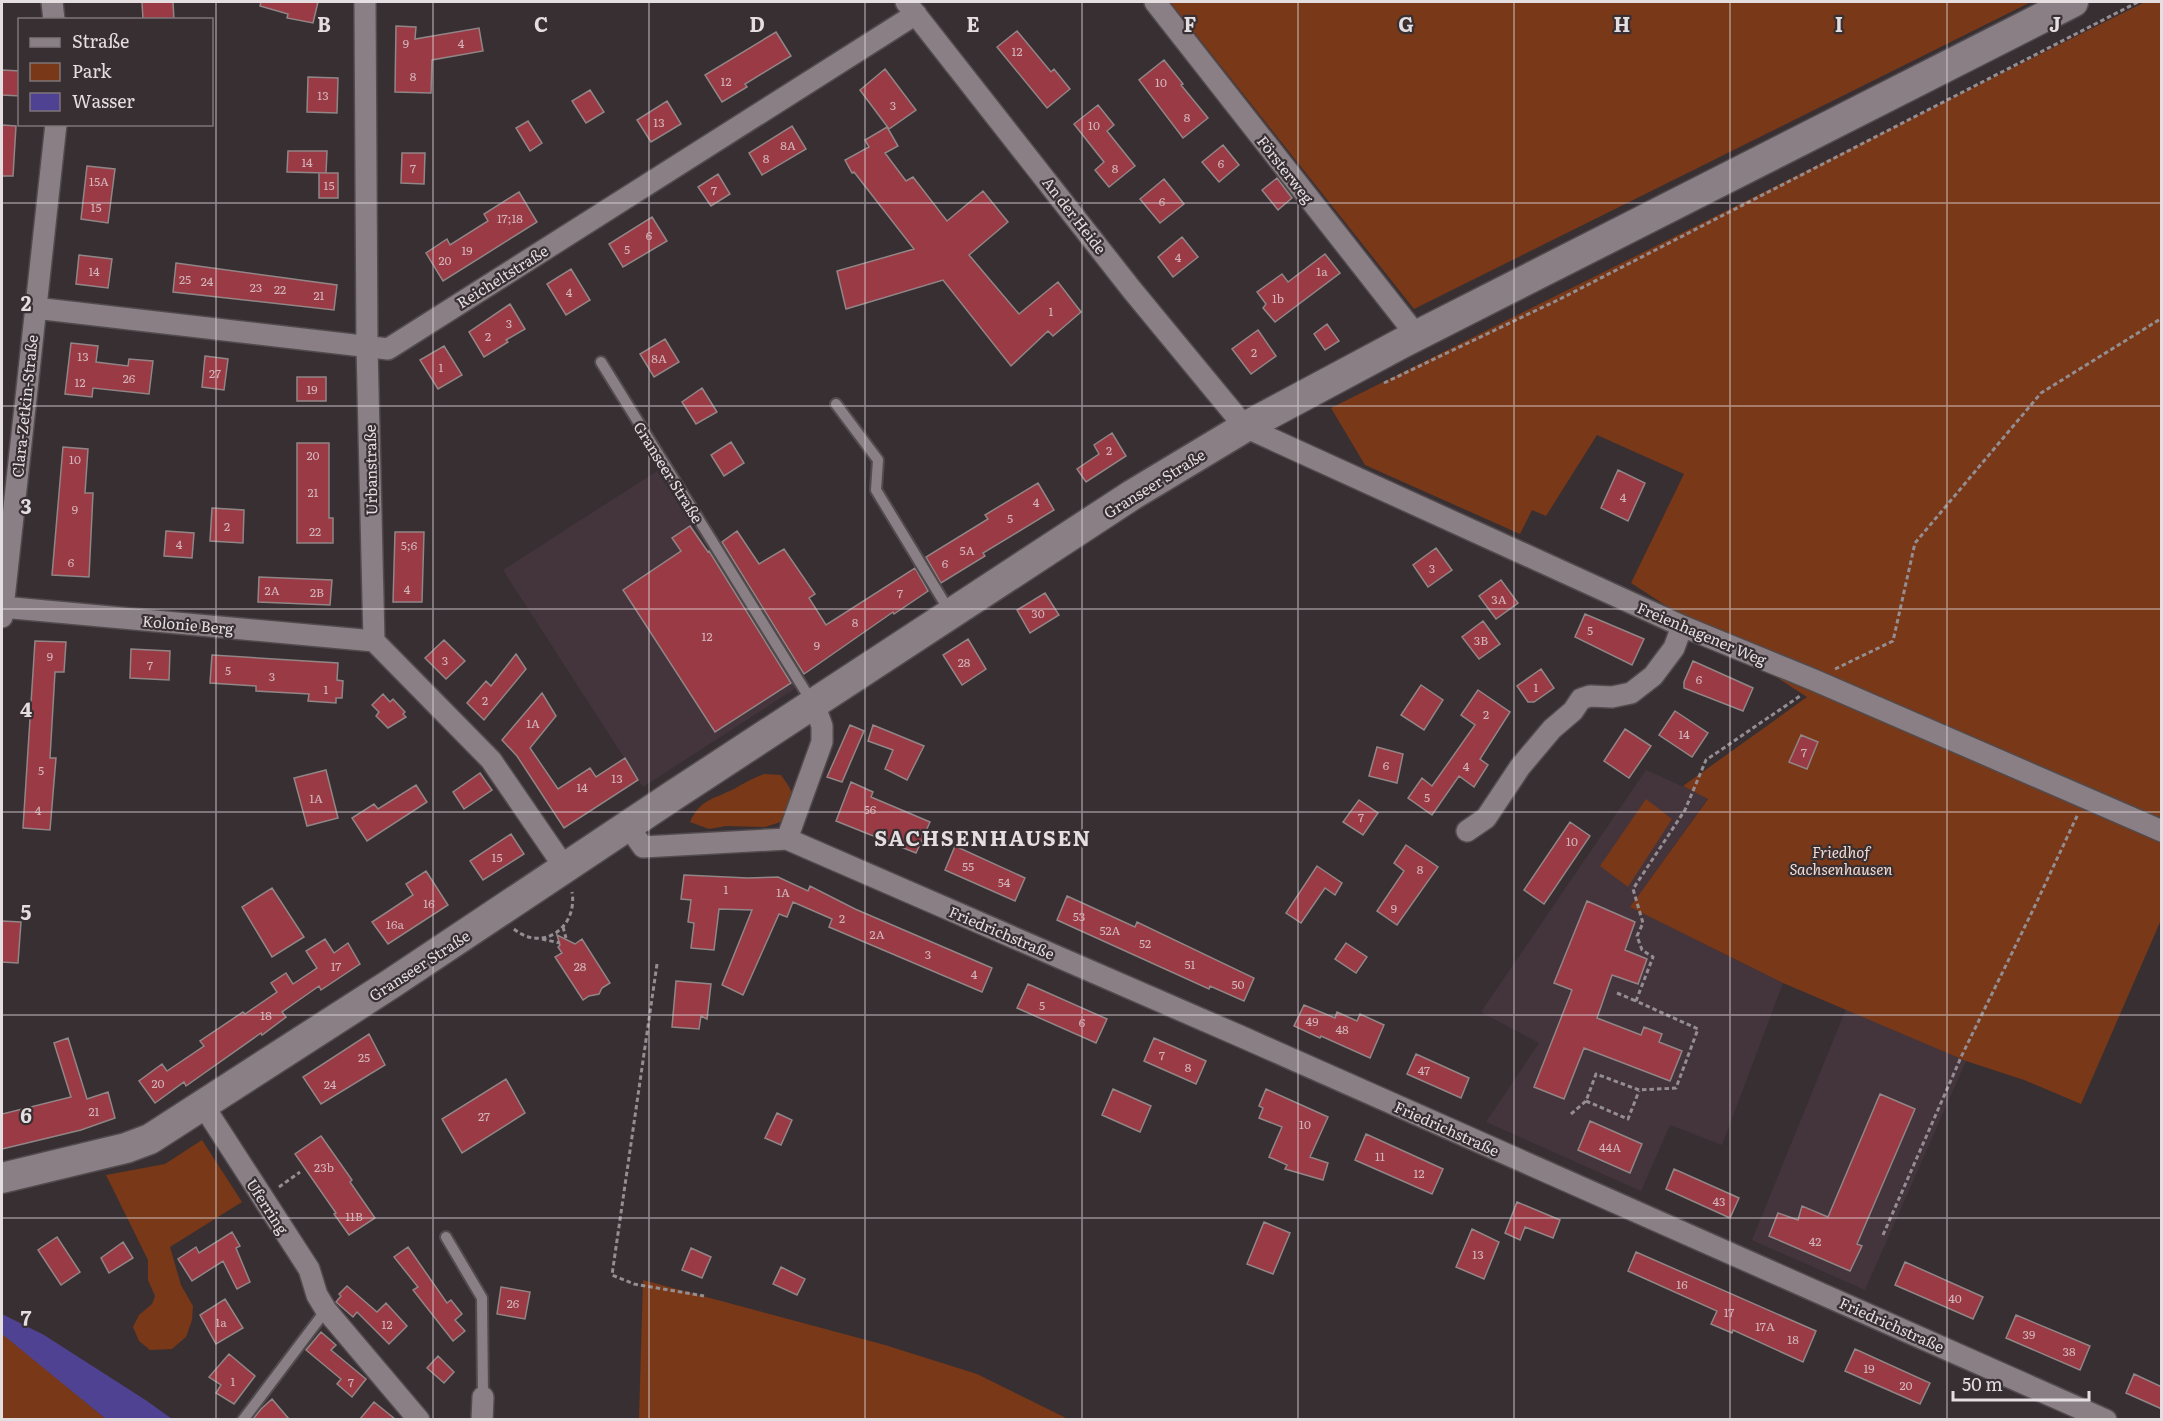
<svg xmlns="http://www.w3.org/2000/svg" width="2163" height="1421" font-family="Literata,serif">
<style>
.built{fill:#44353d}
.green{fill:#793817}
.water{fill:#504293}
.building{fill:#9a3a45;stroke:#918586;stroke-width:1.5}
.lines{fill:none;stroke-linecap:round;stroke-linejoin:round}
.lane-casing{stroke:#524b4e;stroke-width:14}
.street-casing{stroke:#524b4e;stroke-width:24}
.secondary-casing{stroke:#524b4e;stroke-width:33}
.path{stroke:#948d91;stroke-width:3;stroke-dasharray:4.5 3;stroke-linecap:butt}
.lane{stroke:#897f84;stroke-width:10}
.street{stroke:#897f84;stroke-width:21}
.secondary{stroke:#897f84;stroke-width:30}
.grid{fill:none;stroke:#e4dee1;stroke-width:1.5;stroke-opacity:0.55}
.labels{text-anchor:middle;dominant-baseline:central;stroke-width:4.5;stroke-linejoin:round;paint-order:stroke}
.number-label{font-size:12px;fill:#d2b5ba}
.street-label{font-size:15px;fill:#e4dee1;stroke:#382f33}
.park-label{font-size:15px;font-style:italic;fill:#f4dbd0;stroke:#382f33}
.district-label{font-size:21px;font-weight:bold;letter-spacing:1.5px;fill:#e4dee1;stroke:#382f33}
.grid-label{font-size:20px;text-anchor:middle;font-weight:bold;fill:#e4dee1;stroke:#382f33;stroke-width:4.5;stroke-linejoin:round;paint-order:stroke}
</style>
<rect width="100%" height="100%" fill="#382f33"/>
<path class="built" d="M657,471L796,685L793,690L643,787L503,570Z
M1646,770L1708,798L1630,907L1783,983L1722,1145L1670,1125L1641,1191L1486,1122L1539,1043L1481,1012Z
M1846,1009L1966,1061L1865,1290L1752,1240Z"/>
<path class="green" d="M1170,2H2031L1414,309Z
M2145,2H2161V920L2081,1104L2024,1080L1966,1061L1783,983L1630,907L1708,799L1683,786L1807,697L1631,583L1684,474L1597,435L1546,516L1532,510L1520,534L1365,465L1331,408Z
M764,774L781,775C797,797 794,797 784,821L765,827L726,826L709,829L690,822C700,799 714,799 734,789C744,783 753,778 764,774Z
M1646,799L1672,819L1628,887L1600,866Z
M202,1140L242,1202L170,1247L181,1285L193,1306L192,1320L186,1337L172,1349L150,1350L139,1341L133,1327L139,1315L152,1304L155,1296L148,1280V1260L106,1175L165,1164Z
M643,1280L885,1345L977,1374L1066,1418L1065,1420L639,1419Z
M2,1334L6,1336L106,1419H2Z"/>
<path class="water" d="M2,1314L44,1335L147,1401L172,1419H106L2,1334Z"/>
<path class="building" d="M142,2H173L174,20H143Z
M261,2H318L313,23L287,18L288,14L260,6Z
M396,26L416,27L415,39L479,28L483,51L432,60L431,93L395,92Z
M1017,31L1051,72L1054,69L1070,89L1047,108L997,47Z
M776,32L791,56L745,84L747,87L722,102L705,75Z
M1164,60L1183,84L1181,85L1208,118L1183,138L1139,80Z
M885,69L916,110L889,129L860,90Z
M2,70L20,71V96L2,95Z
M308,77L338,78L337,113L307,112Z
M590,90L604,112L586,123L572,101Z
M667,101L681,124L651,142L637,120Z
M1098,105L1114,125L1107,131L1135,166L1109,187L1095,170L1104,162L1074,124Z
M528,121L542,143L530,151L516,128Z
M2,125L16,126L13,176H2Z
M792,126L806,149L762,175L749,153Z
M887,127L898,146L885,153L906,181L913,177L947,221L983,191L1008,222L969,255L1019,314L1058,282L1081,312L1053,336L1048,331L1011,366L943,280L846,309L837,271L914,249L854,172L852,173L845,160L869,147L865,140Z
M1223,145L1239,165L1219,182L1202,162Z
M288,151H327L326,173L287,172Z
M402,153H425L424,184L401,183Z
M87,166L115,169L108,223L81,219Z
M319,173H338V198H319Z
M718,174L730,194L711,206L698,187Z
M1277,178L1292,198L1278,210L1262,190Z
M1164,179L1184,204L1160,223L1140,199Z
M519,192L537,222L443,281L426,253L447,239L450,245L488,221L484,214Z
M652,217L667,241L623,267L609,244Z
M1182,237L1198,257L1173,277L1158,257Z
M1325,254L1340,273L1275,322L1263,308L1266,304L1257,292L1282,274L1288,282Z
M79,255L112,259L108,288L76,284Z
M176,263L337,285L334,310L173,292Z
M571,269L590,300L566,315L547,284Z
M510,304L525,329L506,340L508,342L484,357L469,332Z
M1327,324L1339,341L1325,350L1314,334Z
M1258,330L1276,356L1251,374L1232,349Z
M665,339L679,362L654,377L640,354Z
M71,343L98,346L96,362L128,366L129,359L153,361L149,394L93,388L92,397L65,394Z
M444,346L462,375L438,389L420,360Z
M205,356L228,359L224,390L202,387Z
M297,377H326V401H297Z
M702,388L717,412L696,424L682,402Z
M1112,433L1126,456L1086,482L1077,469L1099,454L1094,445Z
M731,442L744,463L724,476L711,455Z
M297,443H329V518H333V543H297Z
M63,447L88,449L85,493H93L89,577L52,575Z
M1618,470L1645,483L1628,521L1601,508Z
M1038,483L1054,510L983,553L985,556L941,583L926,557L988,519L985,515Z
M212,508L244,510L243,543L210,541Z
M690,526L708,552L709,551L791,683L715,732L623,590L681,551L672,538Z
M166,531L194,533L192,558L164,556Z
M737,531L759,564L784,549L815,594L809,598L826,625L915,568L928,591L894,614L893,612L804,674L722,542Z
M395,532H424L422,602H393Z
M1436,548L1452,570L1428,587L1413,565Z
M259,577L332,580L330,605L258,602Z
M1501,580L1518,603L1496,619L1479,596Z
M1045,593L1059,615L1030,633L1017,610Z
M1585,614L1644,639L1632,665L1575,637Z
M1483,621L1500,644L1479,659L1462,637Z
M968,639L986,669L962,685L943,655Z
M444,640L465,661L446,679L425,658Z
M35,641L66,642L64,672H55L50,758H56L50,830L23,828Z
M131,649L170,651L169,680L130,678Z
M516,654L526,669L484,720L467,703L486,681L491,686Z
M212,655L338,663L337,680L343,681L342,698H336V703L308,701L309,694L256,691V686L210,683Z
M1693,661L1753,688L1743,711L1684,688V682Z
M1541,669L1554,688L1534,702H1528L1517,686Z
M1421,685L1443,700L1424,730L1401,715Z
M1478,690L1510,712L1480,759L1488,765L1474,787L1459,776L1432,815L1408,798L1422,778L1432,786L1475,725L1461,715Z
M542,693L556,716L530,748L558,789L590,768L596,777L625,758L638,780L564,828L517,756L502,740Z
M383,694L390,702L393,699L405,712L403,714L406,717L388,728L376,716L379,712L372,705Z
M1675,711L1708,733L1692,757L1659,735Z
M850,725L864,731L842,782L827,777Z
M873,725L924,746L907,780L885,769L893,750L868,741Z
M1625,729L1651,746L1629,778L1604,761Z
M1801,735L1818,742L1807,769L1789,762Z
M1377,747L1403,754L1397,783L1369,776Z
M326,770L338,818L307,826L294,778Z
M480,773L492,790L464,809L453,792Z
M851,782L873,792L871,797L930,822L916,853L836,821Z
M416,785L427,802L367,841L352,818L374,804L378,809Z
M1359,800L1378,813L1363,835L1343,822Z
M1570,822L1590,836L1544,904L1524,890Z
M511,834L524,854L483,880L470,861Z
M1406,845L1438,867L1397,925L1377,911L1404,871L1394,863Z
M955,846L1025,878L1015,901L945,870Z
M1317,866L1342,883L1335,895L1325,888L1301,923L1286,913Z
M426,871L448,905L388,944L372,922L413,895L406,884Z
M684,875L748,878L778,877L808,891L810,886L855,909L992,968L982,992L829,927L832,919L793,902L787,917L779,914L743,995L722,985L752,910L719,909L714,950L691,948L694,923L688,922L691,900L681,899Z
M272,888L304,937L272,957L242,907Z
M1067,896L1135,927L1137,922L1254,978L1244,1001L1210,986L1209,989L1057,920Z
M1587,901L1635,922L1625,950L1647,959L1638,984L1612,975L1597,1018L1641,1035L1644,1027L1662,1034L1659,1042L1682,1051L1670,1081L1584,1048L1564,1099L1534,1087L1572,990L1554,983Z
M2,921L21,922L18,963L2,962Z
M557,935L575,944L582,939L610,983L602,988L599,994L589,996L583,1000L555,957L562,953L558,947L560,945Z
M325,939L334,953L348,943L360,964L321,990L319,986L282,1012L286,1017L262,1035L261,1033L186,1086L184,1082L155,1103L139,1081L162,1064L167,1071L204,1046L200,1041L243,1012L245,1014L277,992L271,983L286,973L293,984L317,968L306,951Z
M1346,943L1367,957L1356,973L1335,959Z
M676,981L711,984L707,1019L701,1016L699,1029L672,1027Z
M1028,984L1107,1019L1096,1043L1017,1008Z
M1304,1005L1335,1018L1337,1012L1357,1021L1360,1014L1384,1025L1370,1058L1321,1036L1320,1038L1294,1026Z
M369,1034L385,1065L321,1104L303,1077Z
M68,1038L87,1099L108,1092L115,1118L81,1130L2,1149V1114L71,1097L54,1043Z
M1154,1038L1206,1061L1196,1084L1144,1061Z
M1416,1054L1469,1078L1461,1098L1407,1074Z
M506,1079L525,1113L462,1153L442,1119Z
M1113,1089L1151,1106L1140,1132L1102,1115Z
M1266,1089L1328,1117L1310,1157L1328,1163L1323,1180L1285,1169L1287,1165L1269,1157L1282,1127L1259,1118L1263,1108L1259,1106Z
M1880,1094L1915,1109L1857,1244L1862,1246L1850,1271L1769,1236L1778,1213L1798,1220L1802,1206L1828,1217Z
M777,1113L792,1120L781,1145L765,1138Z
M1590,1121L1642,1144L1630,1173L1578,1150Z
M1366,1134L1443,1169L1432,1194L1355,1160Z
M321,1136L352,1180L350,1182L375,1218L349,1235L334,1214L336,1213L295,1154Z
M1674,1169L1739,1198L1730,1218L1666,1189Z
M1517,1202L1560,1220L1553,1238L1525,1227L1520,1240L1505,1233Z
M1264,1222L1290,1233L1273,1274L1247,1264Z
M1472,1229L1499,1242L1484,1279L1456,1267Z
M232,1232L240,1246L236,1248L250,1282L237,1289L223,1261L192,1281L178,1259L196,1247L199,1253Z
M57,1237L80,1272L61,1285L38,1250Z
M123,1242L133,1258L109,1273L101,1258Z
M408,1247L447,1303L451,1300L462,1314L455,1320L465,1331L453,1341L413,1290L418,1287L394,1257Z
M691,1248L711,1257L702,1278L682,1270Z
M1636,1252L1816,1331L1803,1362L1733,1330L1732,1333L1711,1324L1717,1311L1628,1271Z
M1905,1262L1983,1297L1973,1319L1895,1285Z
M781,1267L805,1279L797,1295L773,1284Z
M347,1286L377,1312L386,1303L407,1326L389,1344L357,1312L353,1317L336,1302L341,1296L339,1294Z
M501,1287L530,1292L525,1319L497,1314Z
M225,1299L243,1328L216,1344L200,1315Z
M2016,1315L2090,1346L2080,1370L2006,1338Z
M321,1332L336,1345L331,1350L366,1379L352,1397L337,1384L341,1379L306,1350Z
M1855,1349L1930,1383L1920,1404L1845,1371Z
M229,1354L255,1376L234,1404L216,1393L221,1385L209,1377Z
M438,1356L454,1372L444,1383L427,1368Z
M2134,1374L2162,1387V1409L2126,1393Z
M272,1399L289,1419H253L261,1409Z
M374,1402L395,1419H360Z"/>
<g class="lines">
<g class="lane-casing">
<path id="lane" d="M601,362L812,702
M836,404L878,460L876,490L950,612
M446,1237L482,1298L483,1397
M243,1420L326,1310"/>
</g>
<g class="street-casing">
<path id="street" d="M52,2L54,20
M365,2L367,347L374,641L491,760L565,868
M906,2L1132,290L1245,427L1682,626L1814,680L2162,831
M1155,2L1417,336
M35,308L388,349L916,14
M2,607L374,641
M2,617L56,124
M628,826L643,847L787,839L1240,1036L2106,1420
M1467,831L1486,818L1520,767L1552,729L1573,711L1581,699L1590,696L1612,697L1631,693L1653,676L1674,648L1682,626
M787,839L822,742V726L814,704
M203,1105L309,1269L317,1295L326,1310L419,1420
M482,1420L483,1397"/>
</g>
<g class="secondary-casing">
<path id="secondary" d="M2,1178L126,1148L150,1139L392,983L674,795L1132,495L1245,427L1402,343L2073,2"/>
</g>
<path class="path" d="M1384,383L1560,299L2138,2
M1835,669L1893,641L1915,543L2041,393L2162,318
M563,927L566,938
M514,929C543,953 578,927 572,892
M542,939L560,943
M657,964L612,1275L634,1284L704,1296
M1617,993L1636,1001
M1586,1101L1628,1119L1639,1091
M1571,1114L1586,1101L1596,1074L1639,1090L1676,1088L1698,1029L1636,1001L1653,957L1642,950L1637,936L1643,923L1633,889L1685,810L1706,760L1800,696
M279,1187L300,1172
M1883,1235L1962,1055L2033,910L2078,814"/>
<use href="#lane" class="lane"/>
<use href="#street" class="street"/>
<use href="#secondary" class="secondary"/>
</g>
<path class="grid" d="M216,2V1420M433,2V1420M649,2V1420M865,2V1420M1082,2V1420M1298,2V1420M1514,2V1420M1730,2V1420M1947,2V1420M2,203H2162M2,406H2162M2,609H2162M2,812H2162M2,1015H2162M2,1218H2162"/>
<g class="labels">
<g class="number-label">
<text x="406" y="43">9</text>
<text x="461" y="43">4</text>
<text x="1017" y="51">12</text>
<text x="413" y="76">8</text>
<text x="726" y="81">12</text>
<text x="1161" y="82">10</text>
<text x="323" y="95">13</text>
<text x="893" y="105">3</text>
<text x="1187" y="117">8</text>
<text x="659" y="122">13</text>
<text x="1094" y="125">10</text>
<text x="788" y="145">8A</text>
<text x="766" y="158">8</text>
<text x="307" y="162">14</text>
<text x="1221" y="163">6</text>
<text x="413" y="168">7</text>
<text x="1115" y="168">8</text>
<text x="99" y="181">15A</text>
<text x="329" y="185">15</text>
<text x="714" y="190">7</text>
<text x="1162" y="201">6</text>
<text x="96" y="207">15</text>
<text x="510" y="218">17;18</text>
<text x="649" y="235">6</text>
<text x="627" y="249">5</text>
<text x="467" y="250">19</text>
<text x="1178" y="257">4</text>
<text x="445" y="260">20</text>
<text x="94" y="271">14</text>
<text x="1322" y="271">1a</text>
<text x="185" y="279">25</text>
<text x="207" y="281">24</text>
<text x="256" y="287">23</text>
<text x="280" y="289">22</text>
<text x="569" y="292">4</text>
<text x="319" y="295">21</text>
<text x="1278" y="298">1b</text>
<text x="1051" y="311">1</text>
<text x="509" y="323">3</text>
<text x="488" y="336">2</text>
<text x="1254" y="352">2</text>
<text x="83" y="356">13</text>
<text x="659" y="358">8A</text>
<text x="441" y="367">1</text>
<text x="215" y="373">27</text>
<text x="129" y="378">26</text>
<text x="80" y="382">12</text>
<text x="312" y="389">19</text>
<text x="1109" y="450">2</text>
<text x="313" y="455">20</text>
<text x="75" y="459">10</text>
<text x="313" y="492">21</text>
<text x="1623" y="497">4</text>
<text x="1036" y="502">4</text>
<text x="75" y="509">9</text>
<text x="1010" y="518">5</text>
<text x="227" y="526">2</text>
<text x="315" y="531">22</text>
<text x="179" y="544">4</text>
<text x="409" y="545">5;6</text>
<text x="967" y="550">5A</text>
<text x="71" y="562">6</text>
<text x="945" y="563">6</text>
<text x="1432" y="568">3</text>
<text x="407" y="589">4</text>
<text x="272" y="590">2A</text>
<text x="317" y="592">2B</text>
<text x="900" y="593">7</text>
<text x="1499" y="599">3A</text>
<text x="1038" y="613">30</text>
<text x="855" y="622">8</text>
<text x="1590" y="630">5</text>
<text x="707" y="636">12</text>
<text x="1481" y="640">3B</text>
<text x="817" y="645">9</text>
<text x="50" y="656">9</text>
<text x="445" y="660">3</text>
<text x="964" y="662">28</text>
<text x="150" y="665">7</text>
<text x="228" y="670">5</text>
<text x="272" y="676">3</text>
<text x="1699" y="679">6</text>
<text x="1536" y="687">1</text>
<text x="326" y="689">1</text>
<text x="485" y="700">2</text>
<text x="1486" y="714">2</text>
<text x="533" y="723">1A</text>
<text x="1684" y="734">14</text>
<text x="1804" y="752">7</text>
<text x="1386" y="765">6</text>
<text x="1466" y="766">4</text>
<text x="41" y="770">5</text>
<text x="617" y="778">13</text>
<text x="582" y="787">14</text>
<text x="1427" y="797">5</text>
<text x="316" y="798">1A</text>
<text x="870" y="809">56</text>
<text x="38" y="810">4</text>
<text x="1361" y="817">7</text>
<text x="1572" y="841">10</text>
<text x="497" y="857">15</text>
<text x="968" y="866">55</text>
<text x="1420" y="869">8</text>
<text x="1004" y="882">54</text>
<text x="726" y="889">1</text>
<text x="783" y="892">1A</text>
<text x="429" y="903">16</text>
<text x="1394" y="908">9</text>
<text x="1079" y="916">53</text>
<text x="842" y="918">2</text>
<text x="395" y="924">16a</text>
<text x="1110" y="930">52A</text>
<text x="877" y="934">2A</text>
<text x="1145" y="943">52</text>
<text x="928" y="954">3</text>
<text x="1190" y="964">51</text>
<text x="336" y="966">17</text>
<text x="580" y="966">28</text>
<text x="974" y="974">4</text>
<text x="1238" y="984">50</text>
<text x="1042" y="1005">5</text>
<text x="266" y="1015">18</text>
<text x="1312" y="1021">49</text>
<text x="1082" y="1022">6</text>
<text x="1342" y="1029">48</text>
<text x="1162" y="1055">7</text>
<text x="364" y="1057">25</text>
<text x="1188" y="1067">8</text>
<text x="1424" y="1070">47</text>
<text x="158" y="1083">20</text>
<text x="330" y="1084">24</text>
<text x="94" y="1111">21</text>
<text x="484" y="1116">27</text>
<text x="1305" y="1124">10</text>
<text x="1610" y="1147">44A</text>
<text x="1380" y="1156">11</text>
<text x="324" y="1167">23b</text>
<text x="1419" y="1173">12</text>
<text x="1719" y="1201">43</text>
<text x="354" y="1216">11B</text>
<text x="1815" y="1241">42</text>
<text x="1478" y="1254">13</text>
<text x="1682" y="1284">16</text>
<text x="1955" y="1298">40</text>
<text x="513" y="1303">26</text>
<text x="1729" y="1312">17</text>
<text x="221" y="1322">1a</text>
<text x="387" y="1324">12</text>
<text x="1765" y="1326">17A</text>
<text x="2029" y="1334">39</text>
<text x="1793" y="1339">18</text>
<text x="2069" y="1351">38</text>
<text x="1869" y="1368">19</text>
<text x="233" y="1381">1</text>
<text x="351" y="1382">7</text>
<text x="1906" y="1385">20</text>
</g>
<g class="street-label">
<text transform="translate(1286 169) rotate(52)">Försterweg</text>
<text transform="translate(1075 215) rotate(52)">An der Heide</text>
<text transform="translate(502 276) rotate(-32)">Reicheltstraße</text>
<text transform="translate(24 406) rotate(-84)">Clara-Zetkin-Straße</text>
<text transform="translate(370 470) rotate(-91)">Urbanstraße</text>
<text transform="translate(669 472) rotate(58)">Granseer Straße</text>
<text transform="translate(1154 483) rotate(-32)">Granseer Straße</text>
<text transform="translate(188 624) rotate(5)">Kolonie Berg</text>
<text transform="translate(1702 633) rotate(23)">Freienhagener Weg</text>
<text transform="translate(1002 932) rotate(23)">Friedrichstraße</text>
<text transform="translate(419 965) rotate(-33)">Granseer Straße</text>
<text transform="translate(1447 1128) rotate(24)">Friedrichstraße</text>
<text transform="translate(268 1206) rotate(57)">Uferring</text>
<text transform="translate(1892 1324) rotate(24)">Friedrichstraße</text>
</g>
<g class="park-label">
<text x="1841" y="851">Friedhof<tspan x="1841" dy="17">Sachsenhausen</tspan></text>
</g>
<g class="district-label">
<text x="983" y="836">SACHSENHAUSEN</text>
</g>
</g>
<g class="grid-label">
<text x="324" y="32">B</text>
<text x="541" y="32">C</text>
<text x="757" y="32">D</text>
<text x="973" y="32">E</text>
<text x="1190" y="32">F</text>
<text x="1406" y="32">G</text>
<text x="1622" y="32">H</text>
<text x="1839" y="32">I</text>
<text x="2055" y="32">J</text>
<text x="26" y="311">2</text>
<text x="26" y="514">3</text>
<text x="26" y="717">4</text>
<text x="26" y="920">5</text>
<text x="26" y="1123">6</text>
<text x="26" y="1326">7</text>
</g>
<rect width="2163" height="1421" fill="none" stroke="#e4dee1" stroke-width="6"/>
<rect x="18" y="18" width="195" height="108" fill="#382f33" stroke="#7d7579" stroke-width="1.5"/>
<rect x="30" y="38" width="30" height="9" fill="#897f84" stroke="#7d7579" stroke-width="1.5"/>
<text x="72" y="48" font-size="18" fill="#e4dee1">Straße</text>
<rect x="30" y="63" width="30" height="18" fill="#793817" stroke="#7d7579" stroke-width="1.5"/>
<text x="72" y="78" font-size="18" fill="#e4dee1">Park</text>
<rect x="30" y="93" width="30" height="18" fill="#504293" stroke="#7d7579" stroke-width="1.5"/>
<text x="72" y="108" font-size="18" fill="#e4dee1">Wasser</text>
<path d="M1953 1391v9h136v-9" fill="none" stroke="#e4dee1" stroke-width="3"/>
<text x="1962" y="1391" font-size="18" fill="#e4dee1" stroke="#382f33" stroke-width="4.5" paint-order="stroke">50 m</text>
</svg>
